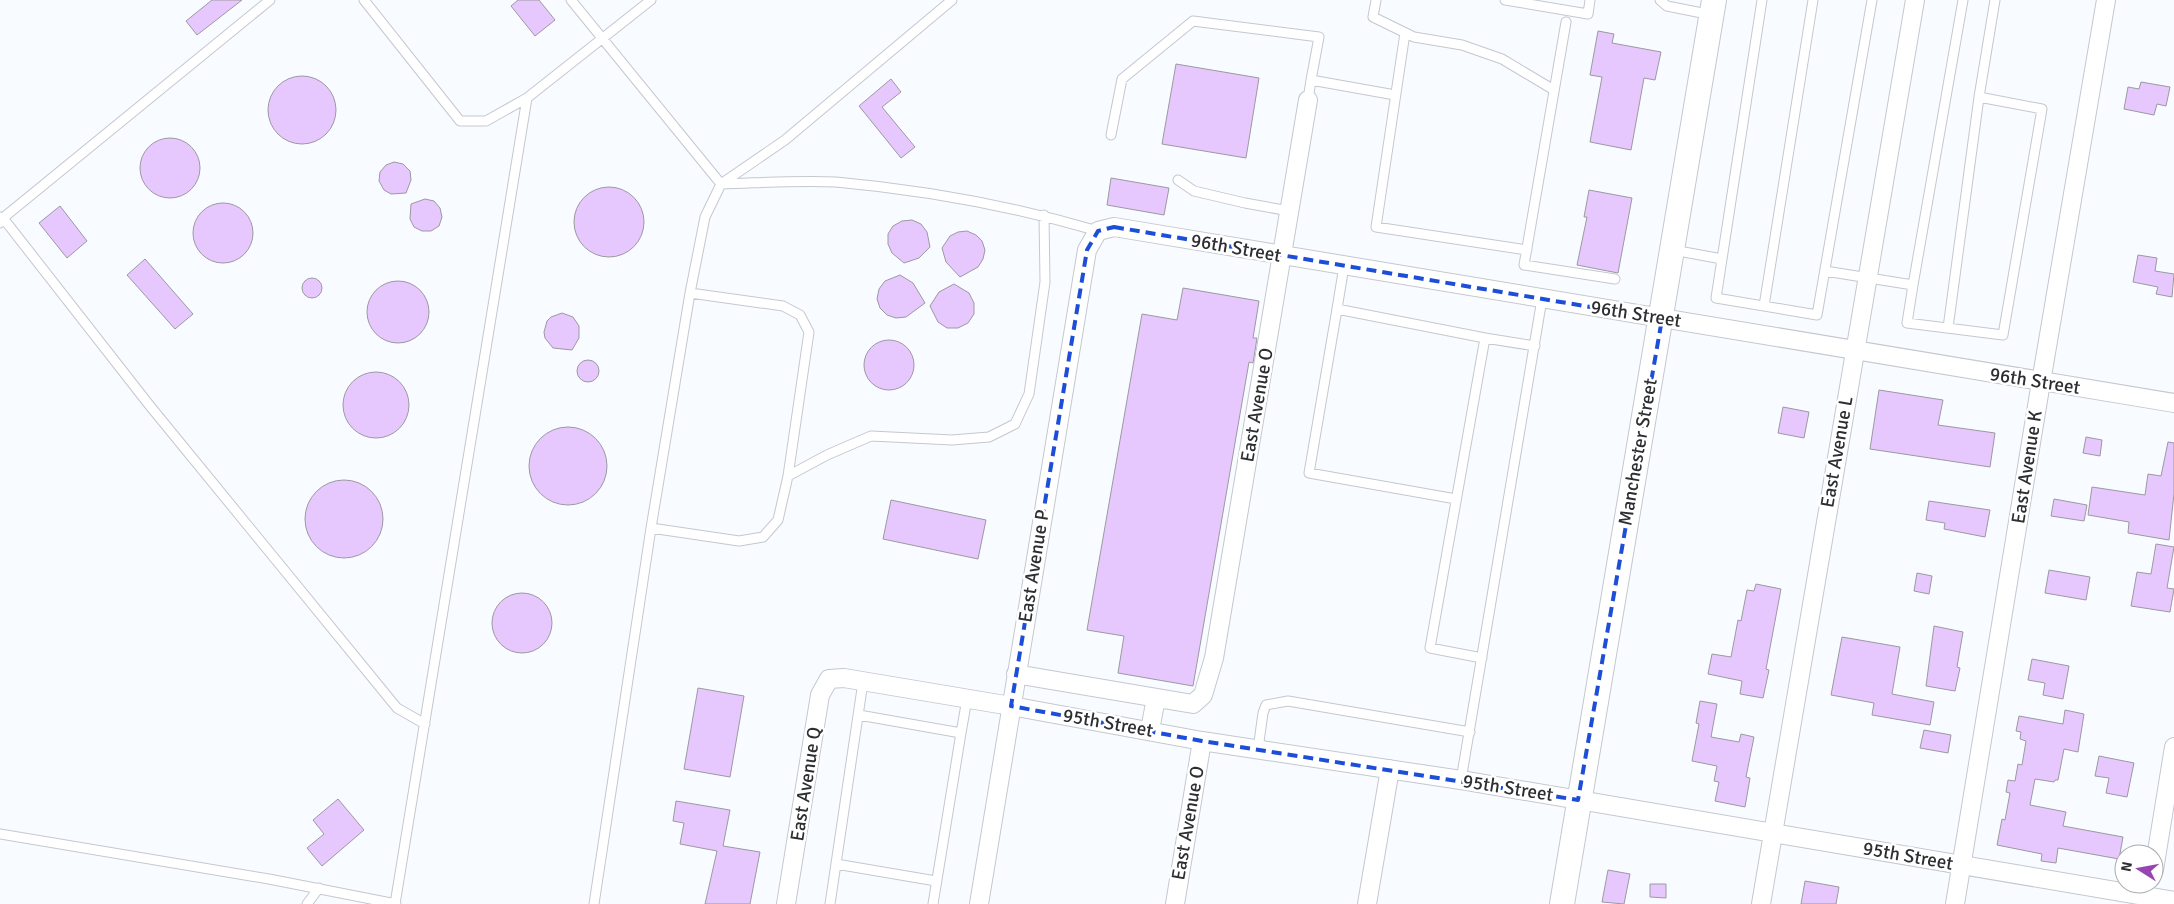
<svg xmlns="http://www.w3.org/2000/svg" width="2174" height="904" font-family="Signika,sans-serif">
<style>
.building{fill:#e6c8fe;stroke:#9c999f}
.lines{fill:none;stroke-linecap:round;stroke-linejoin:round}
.lane-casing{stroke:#c4c8cf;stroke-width:11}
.street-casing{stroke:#c4c8cf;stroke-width:20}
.secondary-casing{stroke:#c4c8cf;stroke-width:26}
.lane{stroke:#fff;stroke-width:9}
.street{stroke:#fff;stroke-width:18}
.secondary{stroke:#fff;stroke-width:24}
.marked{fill:none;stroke:#1d4ed8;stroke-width:4;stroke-dasharray:10 6;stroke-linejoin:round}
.labels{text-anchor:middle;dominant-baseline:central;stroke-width:5;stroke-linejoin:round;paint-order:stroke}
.street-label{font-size:19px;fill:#2d2e31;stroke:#fff}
</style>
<rect width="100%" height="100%" fill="#f8fbff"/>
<path class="building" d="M212,0H242L197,35L186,21Z
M518,0H539L555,20L535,36L511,6Z
M1598,31L1614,34L1612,43L1661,52L1655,80L1644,78L1631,150L1590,142L1602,77L1590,75Z
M1176,64L1259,78L1246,158L1162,144Z
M268 110a34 34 0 1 1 68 0a34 34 0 1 1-68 0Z
M891,79L901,92L882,107L915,147L901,158L859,106Z
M2141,82L2170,87L2166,106L2157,104L2154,115L2124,109L2128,87L2139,89Z
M140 168a30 30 0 1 1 60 0a30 30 0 1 1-60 0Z
M394,162L403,164L410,171L411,180L406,193L391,194L384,190L379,181L380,172L386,165Z
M1111,178L1169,188L1164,215L1107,205Z
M574 222a35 35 0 1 1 70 0a35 35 0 1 1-70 0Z
M1589,190L1632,198L1618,273L1577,265L1587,217H1584Z
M425,199L434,201L440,208L442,217L439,226L431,231H422L414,227L410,219L411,204Z
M193 233a30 30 0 1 1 60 0a30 30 0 1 1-60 0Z
M60,206L87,241L67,258L39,223Z
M912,220L921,224L927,232L930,247L919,258L904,263L892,253L888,244V234L893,226L902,221Z
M967,231L976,235L982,241L985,250L983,259L978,267L960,277L946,262L942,248L950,236L958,232Z
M2138,255L2157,258L2155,271L2174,274L2172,297L2156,294L2158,287L2133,282Z
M145,259L193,314L175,329L127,275Z
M900,275L913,283L925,303L906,317L896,318L887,315L880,308L877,299L879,289L885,281Z
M302 288a10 10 0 1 1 20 0a10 10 0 1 1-20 0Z
M367 312a31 31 0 1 1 62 0a31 31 0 1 1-62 0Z
M954,284L969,293L974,303V314L968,323L958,328H947L938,322L930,306L939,292Z
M1183,288L1259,301L1253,338H1257L1253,363L1249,362L1193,686L1118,673L1124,636L1087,630L1142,314L1177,320Z
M562,313L573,317L579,326V338L572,350L553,348L545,338L544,332L547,321L551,317Z
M864 365a25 25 0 1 1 50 0a25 25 0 1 1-50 0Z
M577 371a11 11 0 1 1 22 0a11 11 0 1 1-22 0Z
M343 405a33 33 0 1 1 66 0a33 33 0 1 1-66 0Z
M1879,390L1943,400L1938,425L1995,433L1990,467L1870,449Z
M1783,407L1809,412L1804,438L1778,433Z
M529 466a39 39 0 1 1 78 0a39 39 0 1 1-78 0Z
M2086,437L2102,440L2100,456L2083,453Z
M2168,442L2174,443V494L2169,540L2128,533L2129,522L2088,515L2092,487L2145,495L2148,474L2161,476Z
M305 519a39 39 0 1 1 78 0a39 39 0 1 1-78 0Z
M2054,499L2087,505L2084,521L2051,516Z
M891,500L986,520L978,559L883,539Z
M1929,501L1990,510L1985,537L1944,529L1945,523L1926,520Z
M2156,544L2174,547L2167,588L2174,589L2170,612L2131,606L2137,572L2151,574Z
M2049,570L2090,577L2086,600L2045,593Z
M1917,573L1932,576L1929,594L1914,591Z
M1756,584L1781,589L1766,669L1769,670L1763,698L1740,694L1742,681L1708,674L1712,654L1731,657L1738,620L1741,621L1747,590L1754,591Z
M492 623a30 30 0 1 1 60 0a30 30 0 1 1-60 0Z
M1934,626L1963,632L1957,667L1960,668L1955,691L1926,686Z
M1842,637L1900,647L1892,694L1934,702L1930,725L1872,715L1874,703L1831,695Z
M2032,659L2069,666L2063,699L2043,695L2045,683L2028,680Z
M698,688L744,696L730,777L684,769Z
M1700,701L1717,704L1711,737L1739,742L1741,734L1754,737L1746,777L1750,778L1745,807L1715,801L1719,782L1714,781L1717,766L1692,761L1699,724L1696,723Z
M2065,710L2084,714L2078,752L2064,749L2058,780H2055L2054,782L2035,779L2030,805L2066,812L2063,826L2123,837L2119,859L2058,848L2056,863L2041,861L2042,854L1997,845L2002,819L2005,820L2010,793L2006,792L2008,780L2015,781L2018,764L2022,765L2026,741L2020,739L2021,732L2016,731L2019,716L2063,724Z
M1924,730L1951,735L1948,753L1920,748Z
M2099,756L2134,763L2127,797L2106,793L2109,778L2095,776Z
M338,799L364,830L322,866L307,848L324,834L313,820Z
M676,801L730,810L723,846L760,852L750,904H705L717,851L680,844L684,823L673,821Z
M1608,870L1630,874L1624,904L1602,902Z
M1805,881L1839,887L1836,904H1801Z
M1650,884H1666V898L1650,897Z"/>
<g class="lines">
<g class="lane-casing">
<path id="lane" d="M364,0L460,121H486L527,98
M571,0L721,184
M1376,0L1373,17L1414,37L1462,45L1502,59L1554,90
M1505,0L1588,14L1590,0
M1660,0L1667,6L1712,15
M1762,0L1716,298L1817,315L1872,0
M1566,22L1524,265L1615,279
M1405,33L1376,227L1527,250
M1308,100L1311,80L1395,95
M1111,135L1122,79L1193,21L1319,37L1311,80
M1178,180L1194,191L1245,203L1289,211
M721,184C759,183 798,180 836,182C925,190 1012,206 1098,231
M0,217L3,218L270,0
M0,223L3,218L150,406L397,708L425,724
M1673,250L1722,259
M1825,271L1913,285L1963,0
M1913,285L1907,323L2003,335L2042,109L1979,97L1995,0
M690,293L783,306L800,315L809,332L788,476
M1764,306L1813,0
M1337,309L1344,266
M1948,328L1979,97
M1456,499L1309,473L1337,309L1485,338
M651,528L739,541L763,537L778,520L788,476L827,455L871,436L952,440L989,437L1015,424L1029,394L1045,282L1044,215
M1482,658L1430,648L1485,338L1535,346
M859,715L961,733L933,904
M961,733L967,699
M1258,749L1263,713L1266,705L1288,701L1470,732
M1461,780L1542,299
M0,834L269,879L396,904
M836,864L936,881
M307,904L319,888
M395,904L527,98L651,0
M594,904L651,528L690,293L705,217L721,184L785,140L952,0
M830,904L863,682"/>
</g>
<g class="street-casing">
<path id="street" d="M1016,674L1193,704L1203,695L1214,658L1308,100
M1150,730L1156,698
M2154,870L2174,747
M786,904L820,695L829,679L844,678L1011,706L1202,741L1461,780L2174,901
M979,904L1087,250L1098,231L1114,227L2174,403
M1175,904L1202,741
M1367,904L1390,769
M1761,904L1915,0
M1955,904L2041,382L2106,0"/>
</g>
<g class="secondary-casing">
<path id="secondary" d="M1562,904L1714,0"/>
</g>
<use href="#lane" class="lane"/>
<use href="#street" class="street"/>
<use href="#secondary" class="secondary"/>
</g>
<path class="marked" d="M1114,227L1662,319L1578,800L1202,741L1011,706L1087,250L1098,231Z"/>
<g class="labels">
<g class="street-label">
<text transform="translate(1236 248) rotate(10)">96th Street</text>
<text transform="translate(1636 314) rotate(9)">96th Street</text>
<text transform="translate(2035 381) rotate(9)">96th Street</text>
<text transform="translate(1257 405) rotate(-80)">East Avenue O</text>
<text transform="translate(1638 452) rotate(-80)">Manchester Street</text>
<text transform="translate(1837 452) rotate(-80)">East Avenue L</text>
<text transform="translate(2027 467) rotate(-81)">East Avenue K</text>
<text transform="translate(1034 566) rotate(-81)">East Avenue P</text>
<text transform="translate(1108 723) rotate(10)">95th Street</text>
<text transform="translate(806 784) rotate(-81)">East Avenue Q</text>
<text transform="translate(1508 788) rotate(9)">95th Street</text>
<text transform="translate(1188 823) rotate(-80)">East Avenue O</text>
<text transform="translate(1908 856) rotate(10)">95th Street</text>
</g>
</g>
<g transform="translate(2139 869) rotate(281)"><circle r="24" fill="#ffffff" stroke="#ababad"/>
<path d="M0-4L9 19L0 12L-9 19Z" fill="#9845b4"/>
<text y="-8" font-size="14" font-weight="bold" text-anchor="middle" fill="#2d2e31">N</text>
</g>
</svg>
